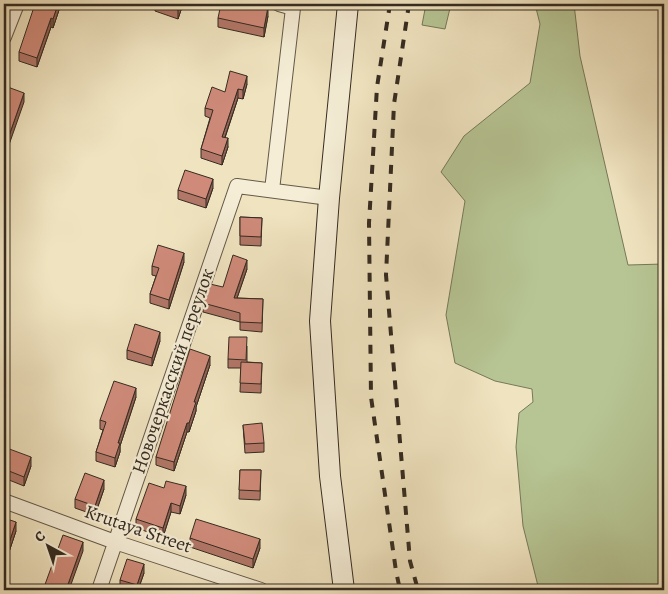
<svg xmlns="http://www.w3.org/2000/svg" width="668" height="594" font-family="Alegreya,serif">
<style>
.green{fill:#b7c594;stroke:#76785a}
.lines{fill:none;stroke-linecap:round;stroke-linejoin:round}
.minor-casing{stroke:#635949;stroke-width:16}
.secondary-casing{stroke:#342b21;stroke-width:22}
.minor{stroke:#f5edd6;stroke-width:14}
.secondary{stroke:#f5edd6;stroke-width:20}
.rail{stroke:#342b21;stroke-width:4;stroke-dasharray:9 9;stroke-linecap:butt}
.wall{fill:#b27768;stroke:#342b21}
.shaded-wall{fill:#916155;stroke:#342b21}
.building{fill:#cf8a79;stroke:#342b21}
.labels{text-anchor:middle;dominant-baseline:central;stroke-width:4.5;stroke-linejoin:round;paint-order:stroke}
.street-label{font-size:19px;fill:#342b21;stroke:#f5edd6}
</style>
<rect width="100%" height="100%" fill="#f0e4c0"/>
<filter id="stains"><feTurbulence type="fractalNoise" baseFrequency=".004" numOctaves="4"/><feColorMatrix values="0 0 0 0 .2 0 0 0 0 .09 0 0 0 0 .02 0 0 0 .5 -.17"/></filter>
<radialGradient id="worn" r=".72"><stop offset=".6" stop-color="#630" stop-opacity="0"/><stop offset="1" stop-color="#630" stop-opacity=".3"/></radialGradient>
<path class="green" d="M426,4H451L445,29L422,25Z
M535,4H574L580,56L628,265L664,264V590H539L523,526L516,447L519,413L533,402L532,389L495,381L455,363L446,315L465,201L441,172L464,136L530,83L540,24Z"/>
<g class="lines">
<g class="minor-casing">
<path id="minor" d="M4,37L17,4
M272,190L293,8L279,4
M4,501L115,542L261,590
M99,590L237,186L329,198"/>
</g>
<g class="secondary-casing">
<path id="secondary" d="M344,590L330,476L320,321L329,198L348,4"/>
</g>
<use href="#minor" class="minor"/>
<use href="#secondary" class="secondary"/>
<path class="rail" d="M390,4L377,87L369,223L371,397L396,571L400,590
M409,4L394,104L386,275L410,561L418,590"/>
</g>
<path class="wall" d="M59,4V10L53,28L51,27L37,67L19,61V52Z
M155,4H183L178,19L155,11Z
M268,16L264,37L218,27V18Z
M664,56V87L659,66V57Z
M247,84L243,99L238,98L225,138L228,147L222,165L201,158V149L210,118L205,116V108Z
M213,188L206,208L178,199V190Z
M240,217L262,218L261,246L240,245Z
M184,262L169,309L150,303V294L156,276L152,275V266Z
M247,269L237,298L263,299L262,332L240,330V322L203,312V303Z
M160,341L152,366L127,359V350Z
M247,346V362L262,363L261,393L240,392L241,368H228V359Z
M210,365L196,407V411L189,432H187L174,471L156,465V457Z
M136,397L120,446V452L115,467L96,461V452L103,430L100,429V420Z
M243,425L264,443V452L245,453Z
M4,447L31,466L24,486L4,478Z
M240,470H261L260,500L239,499Z
M104,489L95,515L75,508V499Z
M186,495L180,514L171,512L163,537L136,528V519Z
M4,518L16,531L9,552L4,550Z
M190,538L260,548L253,568L190,547Z
M144,573L138,590H125L120,589V580Z"/>
<path class="shaded-wall" d="M58,4H59V10L53,28V19Z
M180,4H183L178,19V10Z
M268,7V16L264,37V28Z
M51,18V27L37,67V58Z
M247,76V84L243,99V90Z
M238,89V98L222,146V137Z
M24,93V102L4,159V150Z
M228,138V147L222,165V156Z
M213,179V188L206,208V199Z
M184,253V262L169,309V300Z
M247,260V269L234,307V298Z
M160,332V341L152,366V358Z
M210,356V365L196,407V411L189,432V423L194,402Z
M136,388V397L120,446V452L115,467V458L118,443Z
M187,423V432L174,471V462Z
M31,457V466L24,486V477Z
M104,480V489L95,515V506Z
M186,486V495L180,514V506Z
M171,503V512L163,537V528Z
M16,522V531L9,552V543Z
M260,539V548L253,568V559Z
M83,542V551L69,590H66Z
M144,564V573L138,590H137V585Z"/>
<path class="building" d="M35,4H58L53,19L51,18L37,58L19,52Z
M159,4H180L178,10Z
M221,4H253L268,7L264,28L218,18Z
M664,56V78L659,57Z
M230,71L247,76L243,90L238,89L222,137L228,138L222,156L201,149L213,110L205,108L212,87L225,92Z
M5,86L24,93L4,150V91Z
M185,170L213,179L206,199L178,190Z
M240,217L262,218L261,237L240,236Z
M158,245L184,253L169,300L150,294L159,268L152,266Z
M233,255L247,260L234,298L263,299L262,323L240,322V313L203,303L210,284L223,287Z
M135,324L160,332L152,358L127,350Z
M229,337H247L246,360L228,359Z
M190,349L210,356L194,402H196L189,423H187L174,462L156,457Z
M241,362L262,363L261,384L240,383Z
M114,381L136,388L118,443H120L115,458L96,452L106,422L100,420Z
M262,423L264,443L245,444L243,425Z
M4,447L31,457L24,477L4,469Z
M240,470H261L260,491L239,490Z
M85,473L104,480L95,506L75,499Z
M166,481L186,486L180,506L171,503L163,528L136,519L149,483L164,488Z
M4,518L16,522L9,543L4,541Z
M196,519L260,539L253,559L190,538Z
M63,535L83,542L66,590H43Z
M127,559L144,564L137,585L120,580Z
M168,587L181,590H167Z"/>
<g class="labels">
<g class="street-label">
<text transform="translate(173 371) rotate(-71)">Новочеркасский переулок</text>
<text transform="translate(138 529) rotate(19)">Krutaya Street</text>
</g>
</g>
<rect width="668" height="594" fill="none" stroke="#f0e4c0" stroke-width="20"/>
<rect x="5" y="5" width="658" height="584" fill="none" stroke="#342b21" stroke-width="2.5"/>
<rect x="10" y="10" width="648" height="574" fill="none" stroke="#342b21"/>
<g transform="translate(48 546) rotate(320)" stroke="#f5edd6" stroke-width="4" paint-order="stroke">
<path d="M0-4L9 19L0 12L-9 19Z" fill="#342b21"/>
<text y="-8" font-size="14" font-weight="bold" text-anchor="middle" fill="#342b21">С</text>
</g>
<rect width="100%" height="100%" filter="url(#stains)"/>
<rect width="100%" height="100%" fill="url(#worn)"/>
</svg>
